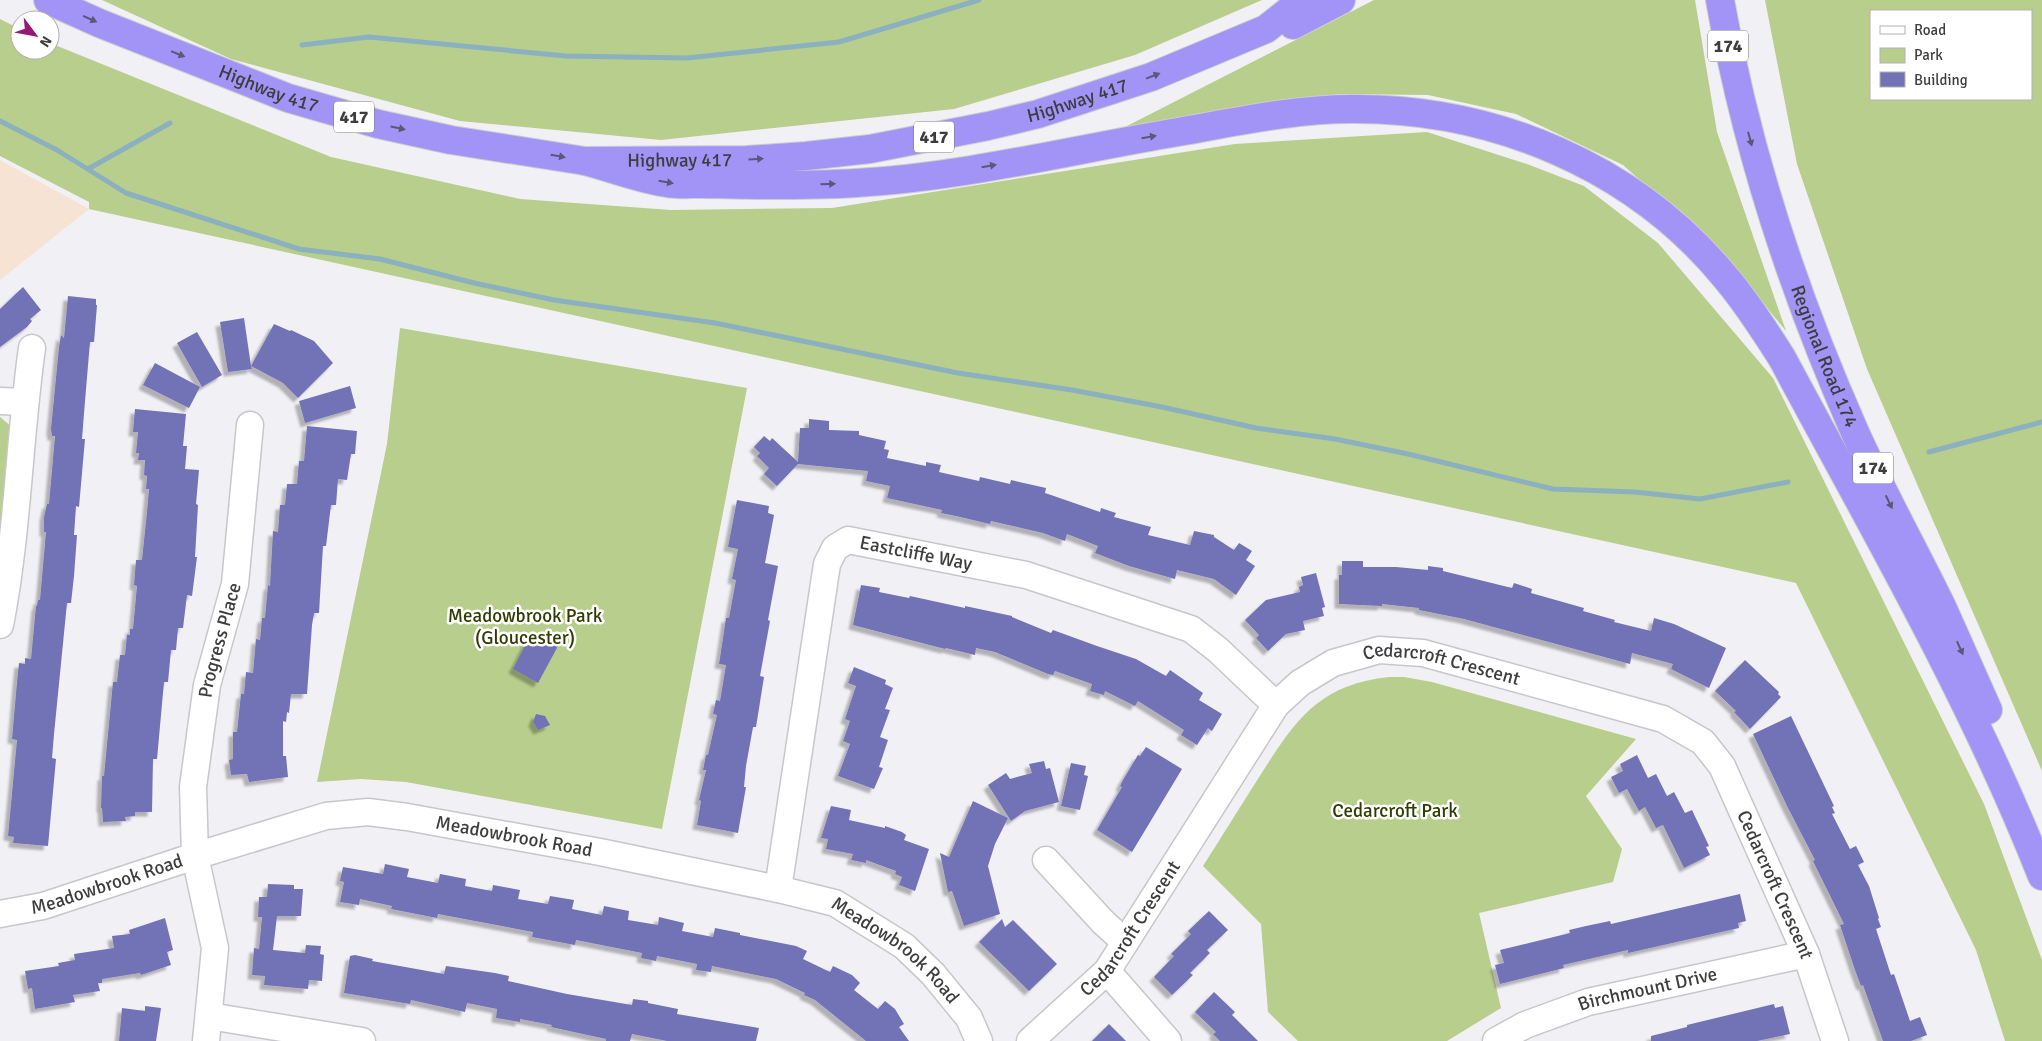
<svg xmlns="http://www.w3.org/2000/svg" width="2042" height="1041" font-family="Signika,sans-serif">
<style>
.commercial{fill:#f7e3d3}
.green{fill:#b7ce8c;fill-rule:evenodd}
.lines{fill:none;stroke-linecap:round;stroke-linejoin:round}
.stream{stroke:#8bb0c0;stroke-width:5}
.building{fill:#7272b6;filter:url(#shadow)}
.minor-casing{stroke:#c7c7cb;stroke-width:29}
.highway-casing{stroke:#cdcdcd;stroke-width:30}
.minor{stroke:#fff;stroke-width:26}
.highway{stroke:#a294f6;stroke-width:28}
.oneway{fill:#5b5776}
.labels{text-anchor:middle;dominant-baseline:central;stroke-width:5;stroke-linejoin:round;paint-order:stroke}
.shield{fill:#fff;stroke:#777779;stroke-width:1}
.shield-label{font-size:18px;font-weight:bold;fill:#3d3d3f}
.street-label{font-size:19px;fill:#3d3d3f;stroke:#fff}
.park-label{font-size:19px;fill:#2e3c02;stroke:#fff}
</style>
<defs>
<filter id="shadow"><feDropShadow dx="-4.5" dy="4.5" stdDeviation="1" flood-color="#0004"/></filter>
</defs>
<rect width="100%" height="100%" fill="#f1f0f5"/>
<path class="commercial" d="M0,160L89,209L0,280Z"/>
<path class="green" d="M102,0H1262L1135,55L954,109L661,140L460,121L231,59Z
M1374,0H1695L1717,132L1786,331L1723,254L1623,165L1516,114L1428,95L1338,94L1125,127Z
M1765,0H2042V771L1867,369L1797,164ZM1871,11H2031V99H1871Z
M0,19L20,29V50H50V43L331,157L520,199L671,210L832,208L1235,144L1427,132L1527,164L1584,186L1658,243L1773,378L1984,804L2042,960V1041H2005L1976,950L1796,583L89,209V202L0,156Z
M400,328L747,388L662,829L406,782L361,779L317,782L387,444Z
M0,417L13,428L4,530L0,529Z
M1389,677H1404L1432,682L1636,739L1586,796L1622,849L1613,882L1479,913L1501,1008L1447,1041H1298L1268,1012L1261,924L1203,866C1221,838 1238,810 1256,782C1293,724 1315,685 1389,677Z"/>
<g class="lines">
<path class="stream" d="M302,45L369,37L566,56L687,58L839,42L979,0
M0,121L57,150L126,193L299,249L380,259L474,283L554,300L715,323L958,373L1072,390L1162,407L1256,428L1335,439L1408,454L1553,489L1635,492L1700,499L1788,482
M88,169L170,123
M1929,452L2042,422"/>
</g>
<path class="building" d="M23,287L41,310L30,319L32,321L27,327L0,347V309Z
M68,296L96,299V305H97L94,342H90L85,401L82,439H85L79,507L76,506L74,535H77L74,576L71,603H67L54,734L52,758L56,759L48,846L13,843L14,837L8,836L17,740L12,739L17,682L19,663L25,664V658L31,659L36,606H37L38,600H40L46,532H44V517L47,504H49L55,436H52L51,429L59,347L61,335L64,338Z
M244,318L251,366L274,324L290,331L291,330L314,341L333,363L298,398L283,383L251,366L252,369L228,372L220,322Z
M197,332L222,375L202,387L177,343Z
M155,363L200,387L189,408L143,385Z
M350,386L356,408L305,423L299,401Z
M135,409L186,414L183,446H187L185,469L199,470L196,504L198,505L195,557H197L192,596L187,595L183,628H178L176,650H171L168,682H164L157,759H153L152,812H135V816L125,817L126,821L103,822L102,808H101L102,776H104L113,682H117L120,655H125L127,635H130V629H133L137,586L134,585L136,560H142L147,512L149,489H146L147,476L144,475L145,460H138L139,453H136L138,432H133Z
M809,419L829,421V430L859,431V435L886,441L884,449L889,450L887,458L926,466V462L941,465L939,472L979,481L980,477L1010,484L1011,480L1046,488L1045,493L1051,495L1100,512L1101,508L1116,513L1114,517L1151,527L1148,535L1190,545L1194,531L1214,535V537L1234,550L1239,543L1252,551L1246,560L1255,566L1236,595L1214,579L1177,570L1175,579L1129,566L1095,553L1098,546L1067,534L1065,541L1043,533L991,521L990,524L956,516L941,513L942,510L887,498L890,486L866,481L868,471L798,464L777,486L764,474L769,468L757,456L760,453L754,447L764,436L770,441L772,438L798,462L800,428H809Z
M307,426L357,431L355,454H351L347,480L338,479L336,505H331L326,546H323L319,613H314L312,625L307,694H291L289,713L287,712L286,722L283,721V756H286L288,777L249,782L247,774L231,775L229,760L233,759V732H237L241,694H244L246,672L253,673L256,639L260,640L262,618H265L268,585L270,586L273,531L278,532L280,505H285L287,484H297L299,461H304Z
M737,500L769,506L768,513L774,515L765,563L778,566L768,620L770,621L760,676L764,677L756,727H753L746,766L744,787H746L738,833L697,825L701,801L699,800L706,770H703L706,755H708L717,715L713,714L716,700L720,701L726,665L719,664L720,658L726,618H729L736,580L732,579L738,549L728,547Z
M1342,561H1363V567H1396L1428,570V566L1443,568V571L1512,588L1514,583L1532,589L1531,593L1584,608L1583,611L1615,620L1614,622L1651,631L1654,618L1674,624L1726,648L1709,688L1671,669L1673,664L1632,653L1630,664L1464,619L1419,610V608L1382,604V606L1339,604V575H1342Z
M1316,573L1325,607L1322,608L1324,616L1303,621L1305,630L1286,634L1268,651L1256,638L1259,635L1245,620L1266,600L1300,592L1299,587L1303,585L1301,577Z
M861,585L880,588L879,592L909,598L910,596L965,608V606L1012,616V617L1051,633L1053,630L1097,646L1136,659L1166,676L1170,670L1203,693L1199,700L1222,714L1212,731L1208,728L1197,745L1181,735L1184,730L1138,701L1135,706L1105,691L1104,695L1090,691L1092,684L1055,671L1053,675L1048,674L995,652L976,648L975,655L946,648L945,649L853,625Z
M532,632L558,646L538,683L513,669Z
M1745,660L1779,692L1778,694L1781,697L1750,729L1734,712L1736,711L1715,691Z
M854,667L886,680L885,684L893,688L885,709L890,710L880,737L888,740L879,767L883,768L874,789L838,776L850,744L843,741L850,721L845,719L856,686L848,683Z
M536,714L545,716L550,725L538,730L533,722Z
M1791,716L1834,806L1832,807L1835,813L1832,814L1850,849L1856,846L1864,862L1858,865L1869,886L1879,918L1878,919L1881,927L1876,929L1891,975L1894,974L1910,1021L1920,1017L1927,1035L1911,1041H1883L1863,985L1861,986L1855,970L1840,925L1844,924L1813,861L1815,860L1787,806L1753,734Z
M1146,747L1182,769L1132,852L1097,830L1122,787L1120,786L1123,780L1138,755L1140,756Z
M1637,755L1648,778L1656,774L1667,796L1674,792L1685,813L1692,810L1709,846L1706,847L1710,855L1684,868L1663,825L1656,828L1645,807L1639,811L1627,789L1619,793L1611,777L1623,771L1620,764Z
M1044,761L1046,769L1050,768L1059,802L1025,811L1011,821L988,785L1006,773L1010,779L1032,773L1029,764Z
M1071,763L1086,766L1084,775L1088,776L1080,810L1061,806Z
M973,801L1008,818L995,844L988,866L1000,914L964,926L952,891L948,892L940,853L949,857Z
M831,806L851,810L849,820L885,828V826L902,832L906,835L904,840L929,849L915,891L899,885L902,877L895,874L896,871L866,860V863L851,860L853,854L826,849L828,839L821,838Z
M385,864L409,869L407,877L438,883L440,874L466,879L465,886L492,891L493,885L520,890L518,899L548,904L550,896L574,900L572,909L602,915L604,906L629,911L628,920L658,925L659,917L684,923L682,931L713,937L715,928L740,933V935L796,946L807,951L803,959L830,972L833,966L852,975L860,983L854,990L878,1009L885,1001L895,1009L904,1024L899,1027L909,1041H866L815,1000L804,995L805,993L776,979L712,966L711,972L696,970L697,964L657,956L656,961L641,958L642,953L576,940L575,945L532,937L533,932L438,914L437,918L391,909L392,906L360,899L359,905L340,902L344,882L340,881L343,867L383,874Z
M268,884L294,885V889H303L301,916H277L273,950L305,953L306,945L321,946L320,954L324,955L322,981L309,980L308,989L264,985L265,976L252,975L254,948L259,949L262,917H258L259,897H267Z
M1740,894L1746,921L1738,923L1739,928L1628,953V950L1563,965L1564,968L1500,984L1495,965L1504,963L1500,950L1570,933L1569,930L1586,926L1610,921L1611,924Z
M1209,911L1228,930L1207,950L1210,953L1190,973L1193,975L1172,995L1154,977L1174,956L1171,954L1191,934L1188,931Z
M165,918L173,950L167,952L171,965L141,975L140,973L102,979V983H98L100,991L73,995L75,1002L35,1009L32,988L28,989L25,971L59,966L58,963L75,960L74,954L114,948L112,936L130,934L129,930Z
M1002,919L1005,927L1013,920L1057,964L1029,991L979,942Z
M355,955L373,959L372,961L444,974L446,966L495,973L509,976L508,981L567,994L632,1005L633,999L648,1001V1003L678,1009L677,1014L759,1028L756,1041H667L632,1034L630,1041H606V1039L551,1027L552,1025L520,1019V1022L496,1018L497,1009L467,1003L465,1012L411,1000L410,1004L344,993L350,956Z
M1214,992L1235,1012L1232,1015L1258,1041H1220L1213,1034L1216,1032L1195,1012Z
M1774,1004L1775,1008L1783,1006L1790,1034L1757,1041H1651V1036L1687,1027V1025Z
M145,1006L161,1008L156,1041H119L122,1008L145,1011Z
M1109,1024L1126,1041H1092Z"/>
<g class="lines">
<g class="minor-casing">
<g id="minor">
<path d="M0,401L25,402"/>
<path d="M0,625C18,533 19,440 32,348"/>
<path d="M1046,860L1103,922L1125,942"/>
<path id="s1" d="M778,889L827,564L835,548L848,540L1026,575L1191,629L1218,650L1276,705"/>
<path id="s2" d="M0,914L43,906L195,856L326,816L368,812L407,817L600,852L778,889L835,903L904,946L933,974L969,1018L979,1041"/>
<path d="M1107,971L1168,1041"/>
<path d="M209,1016L362,1041"/>
<path id="s3" d="M206,1041L215,948L195,856L193,787L207,685L235,584L250,425"/>
<path id="s4" d="M1030,1041L1107,971L1276,705L1300,683L1333,663L1379,650L1423,653L1663,719L1703,742L1722,766L1806,954L1835,1041"/>
<path id="s5" d="M1496,1041L1525,1025L1588,1002L1806,954"/>
</g>
</g>
<g class="highway-casing">
<g id="highway">
<path id="s6" d="M48,0L99,23L288,98L378,124L451,140L585,161L747,160L806,156L870,149L988,126L1038,114L1151,77L1266,29L1290,10L1308,0"/>
<path id="s7" d="M1720,0C1746,149 1793,292 1854,430C1881,491 1914,549 1943,609C1958,642 1973,676 1988,710"/>
<path d="M1293,25L1341,0"/>
<path d="M585,161C612,168 639,179 667,183C677,185 689,184 699,184C721,184 743,185 765,185C795,185 826,185 856,183C964,177 1071,150 1178,132C1235,122 1294,109 1352,109C1495,108 1635,167 1726,278C1747,303 1765,331 1782,358C1873,528 1971,696 2042,876"/>
</g>
</g>
<use href="#minor" class="minor"/>
<use href="#highway" class="highway"/>
</g>
<defs><path id="oneway-solid" d="M-6-.8H1V-3.2L6.5 0L1 3.2V.8H-6Z" transform="scale(1.25)"/></defs>
<g class="oneway">
<use href="#oneway-solid" transform="translate(90 19) rotate(24)"/>
<use href="#oneway-solid" transform="translate(178 54) rotate(22)"/>
<use href="#oneway-solid" transform="translate(1153 76) rotate(-21)"/>
<use href="#oneway-solid" transform="translate(398 128) rotate(12)"/>
<use href="#oneway-solid" transform="translate(1149 137) rotate(-10)"/>
<use href="#oneway-solid" transform="translate(1750 139) rotate(75)"/>
<use href="#oneway-solid" transform="translate(558 156) rotate(10)"/>
<use href="#oneway-solid" transform="translate(756 159) rotate(-4)"/>
<use href="#oneway-solid" transform="translate(989 166) rotate(-10)"/>
<use href="#oneway-solid" transform="translate(666 182) rotate(10)"/>
<use href="#oneway-solid" transform="translate(828 184) rotate(-2)"/>
<use href="#oneway-solid" transform="translate(1889 502) rotate(64)"/>
<use href="#oneway-solid" transform="translate(1960 648) rotate(66)"/>
</g>
<g class="labels">
<g class="shield">
<rect x="1708" y="30.5" width="40" height="31" rx="4"/>
<rect x="334" y="101.5" width="40" height="31" rx="4"/>
<rect x="914" y="121.5" width="40" height="31" rx="4"/>
<rect x="1853" y="452.5" width="40" height="31" rx="4"/>
</g>
<g class="shield-label">
<text x="1728" y="46">174</text>
<text x="354" y="117">417</text>
<text x="934" y="137">417</text>
<text x="1873" y="468">174</text>
</g>
<g class="street-label">
<text stroke="none"><textPath href="#s6" startOffset="238">Highway 417</textPath></text>
<text stroke="none"><textPath href="#s6" startOffset="1062">Highway 417</textPath></text>
<text stroke="none"><textPath href="#s6" startOffset="658">Highway 417</textPath></text>
<text stroke="none"><textPath href="#s7" startOffset="372">Regional Road 174</textPath></text>
<text stroke="none"><textPath href="#s1" startOffset="431">Eastcliffe Way</textPath></text>
<text stroke="none"><textPath href="#s3" startOffset="406">Progress Place</textPath></text>
<text stroke="none"><textPath href="#s4" startOffset="602">Cedarcroft Crescent</textPath></text>
<text stroke="none"><textPath href="#s2" startOffset="531">Meadowbrook Road</textPath></text>
<text stroke="none"><textPath href="#s2" startOffset="111">Meadowbrook Road</textPath></text>
<text stroke="none"><textPath href="#s4" startOffset="1038">Cedarcroft Crescent</textPath></text>
<text stroke="none"><textPath href="#s4" startOffset="152">Cedarcroft Crescent</textPath></text>
<text stroke="none"><textPath href="#s2" startOffset="936">Meadowbrook Road</textPath></text>
<text stroke="none"><textPath href="#s5" startOffset="161">Birchmount Drive</textPath></text>
</g>
<g class="park-label">
<text x="525" y="616">Meadowbrook Park<tspan x="525" dy="22">(Gloucester)</tspan></text>
<text x="1395" y="811">Cedarcroft Park</text>
</g>
</g>
<rect x="1870" y="10" width="162" height="90" fill="#ffffff" stroke="#b1b1b2"/>
<rect x="1880" y="26" width="25" height="8" fill="#ffffff" stroke="#b1b1b2"/>
<text x="1914" y="35" font-size="15" fill="#3d3d3f">Road</text>
<rect x="1880" y="48" width="25" height="15" fill="#b7ce8c" stroke="#b1b1b2"/>
<text x="1914" y="60" font-size="15" fill="#3d3d3f">Park</text>
<rect x="1880" y="72" width="25" height="15" fill="#7272b6" stroke="#b1b1b2"/>
<text x="1914" y="85" font-size="15" fill="#3d3d3f">Building</text>
<g transform="translate(35 35) rotate(122)"><circle r="24" fill="#ffffff" stroke="#b1b1b2"/>
<path d="M0-4L9 19L0 12L-9 19Z" fill="#951974"/>
<text y="-8" font-size="14" font-weight="bold" text-anchor="middle" fill="#3d3d3f">N</text>
</g>
</svg>
